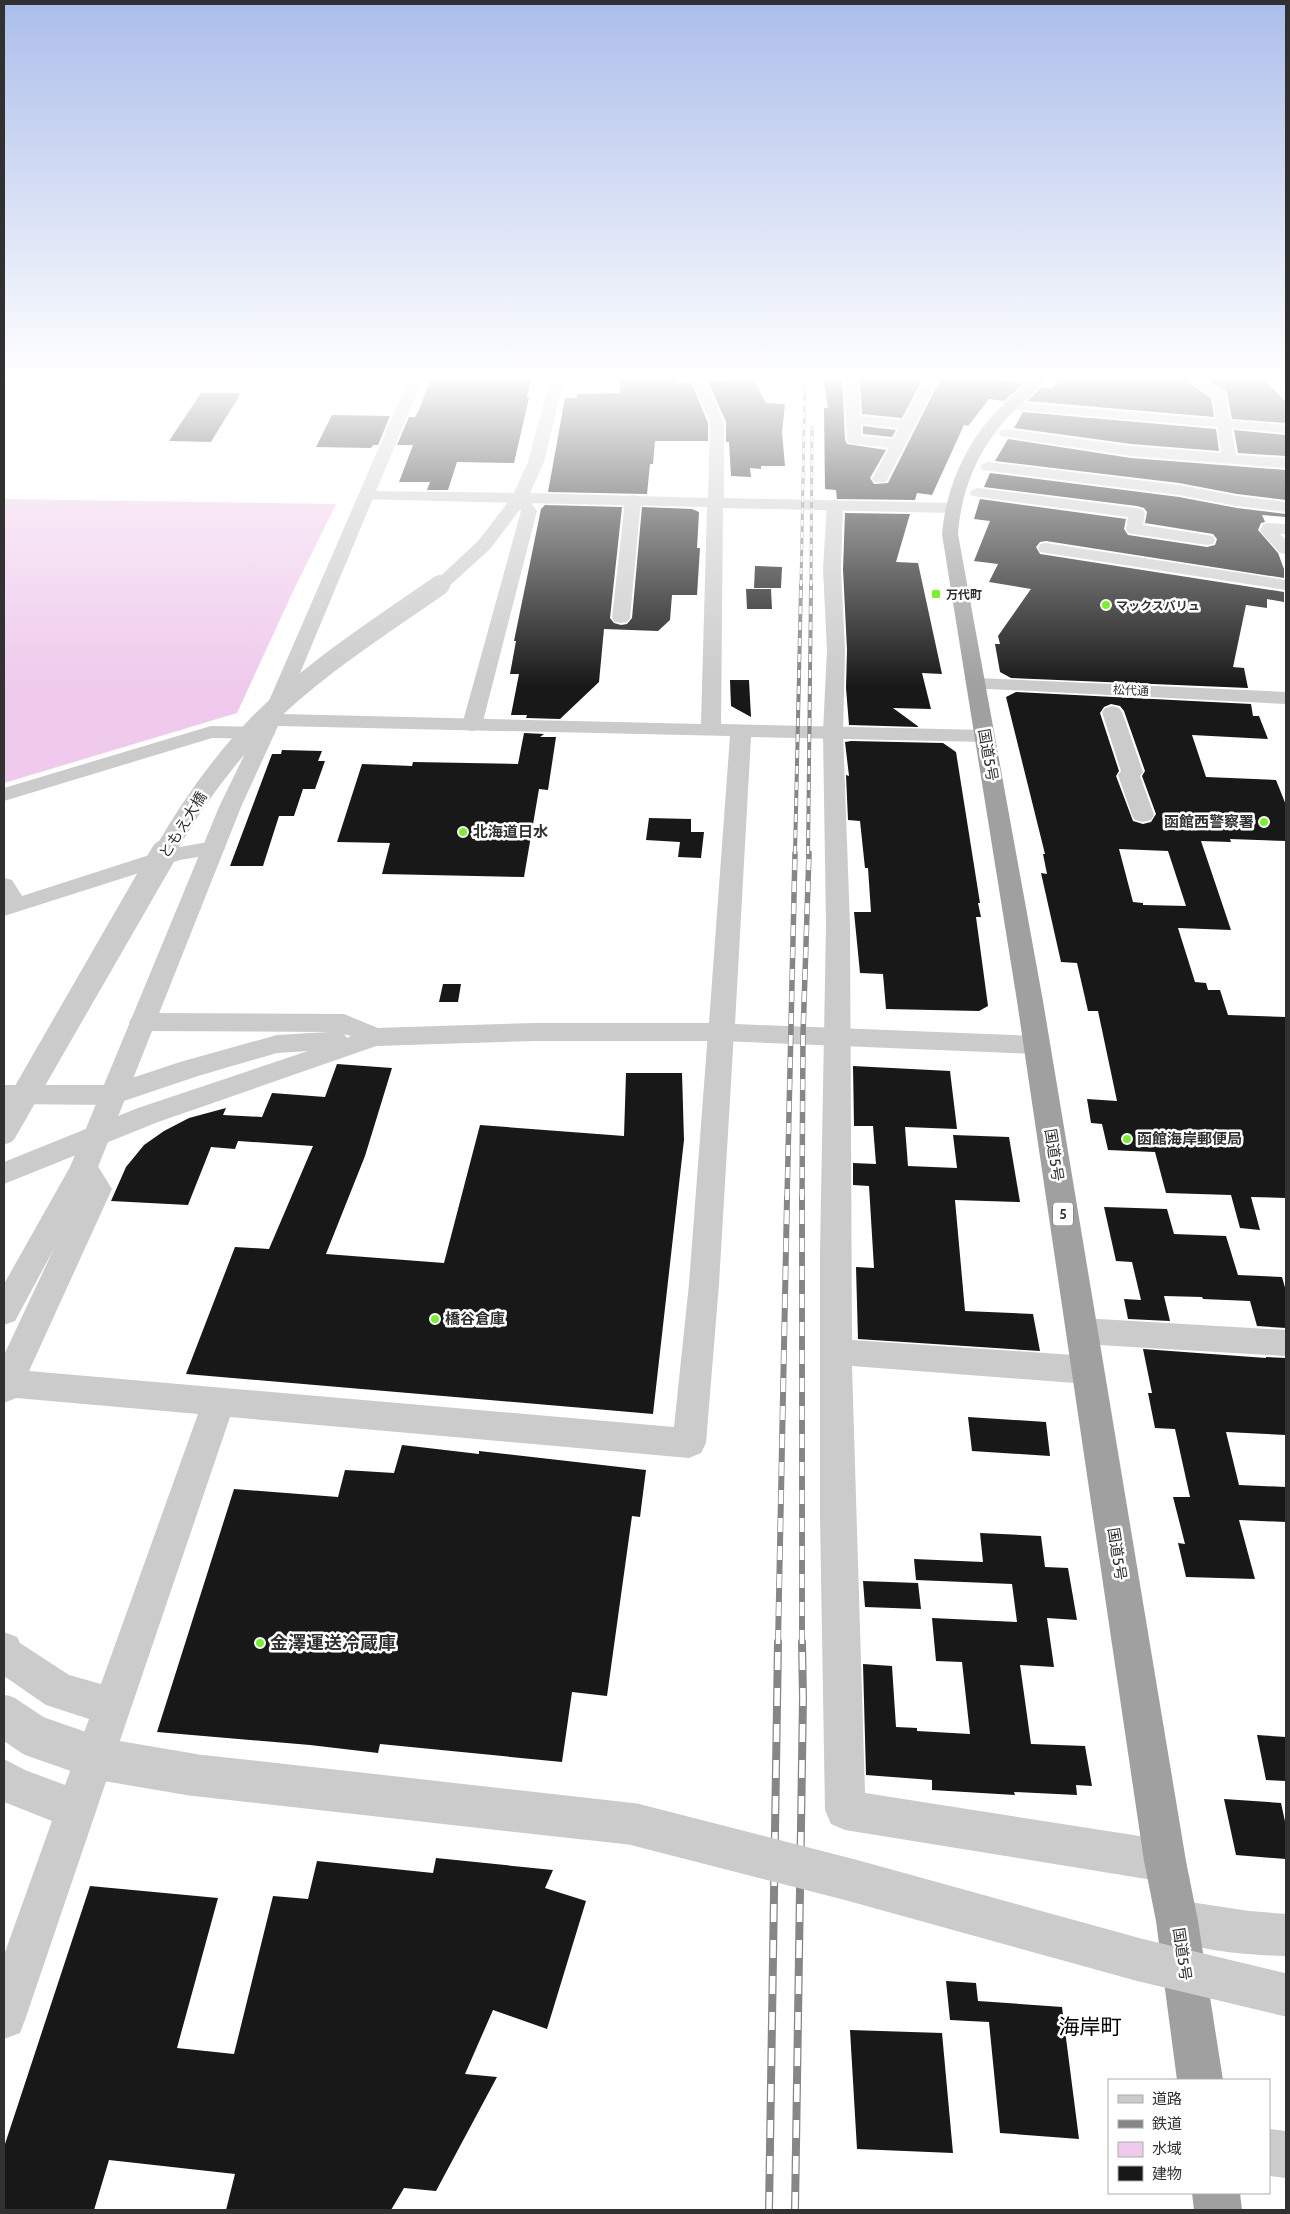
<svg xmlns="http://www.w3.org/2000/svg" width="1290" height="2214" font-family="Cabin,'Noto Sans JP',sans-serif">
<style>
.water{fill:#efcaec}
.building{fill:#181818;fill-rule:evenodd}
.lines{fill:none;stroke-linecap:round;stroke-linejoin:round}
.minor{fill:#cbcbcb;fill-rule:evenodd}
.tertiary{fill:#cbcbcb;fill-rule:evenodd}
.trunk{fill:#a0a0a0;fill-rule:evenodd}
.rail-far4-casing{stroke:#868686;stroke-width:3}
.rail-far3-casing{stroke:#868686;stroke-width:4}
.rail-far2-casing{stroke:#868686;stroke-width:5.5}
.rail-far1-casing{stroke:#868686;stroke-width:6}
.rail-casing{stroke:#868686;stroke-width:8}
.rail-far4{stroke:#fff;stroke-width:2;stroke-dasharray:6;stroke-linecap:butt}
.rail-far3{stroke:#fff;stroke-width:2.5;stroke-dasharray:8;stroke-linecap:butt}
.rail-far2{stroke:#fff;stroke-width:4;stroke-dasharray:11;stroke-linecap:butt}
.rail-far1{stroke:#fff;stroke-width:4.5;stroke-dasharray:14;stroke-linecap:butt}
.rail{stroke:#fff;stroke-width:5.5;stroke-dasharray:18;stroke-linecap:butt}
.tertiary-bridge-far2{stroke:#cbcbcb;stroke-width:20}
.tertiary-bridge-far1{stroke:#cbcbcb;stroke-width:26}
.tertiary-bridge{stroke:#cbcbcb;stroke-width:42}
.poi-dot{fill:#75f22a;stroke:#fff;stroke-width:2}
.labels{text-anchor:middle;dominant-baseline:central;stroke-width:5;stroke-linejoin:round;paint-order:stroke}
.far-poi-label{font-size:12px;font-weight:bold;fill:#313131;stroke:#fff;text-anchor:start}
.far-street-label{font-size:12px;fill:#313131;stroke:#fff}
.shield{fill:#fff;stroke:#6f6f6f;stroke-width:1}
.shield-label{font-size:14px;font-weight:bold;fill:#313131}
.street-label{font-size:15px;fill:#313131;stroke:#fff}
.poi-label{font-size:15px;font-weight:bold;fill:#313131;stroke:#fff;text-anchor:start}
.near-poi-label{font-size:18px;font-weight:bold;fill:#313131;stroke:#fff;text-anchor:start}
.near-quarter-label{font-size:21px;fill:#000;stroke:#fff}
</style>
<rect width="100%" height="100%" fill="#fff"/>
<path class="water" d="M4,499L336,504L295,587L237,713L4,783Z"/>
<path class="building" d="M432,376H532L527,398H529L514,463L457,462L448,490H427L430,482H399L413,445H397L409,417H415L419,410Z
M621,376H675L677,383L691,382L708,423V441H655L653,464H650L647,494L548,492L565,398H577V394L620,393Z
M823,376H842L845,440L847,444L886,450L870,478L874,484L888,483L942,376H975L1023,384L1004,401L989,399L968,426L964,425L932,495L917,493L915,500L837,499L836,490L825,489L824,408H828Z
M860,376H924L902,418L862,414Z
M1064,376H1179L1211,398L1214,417L1027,401L1042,387L1051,389Z
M1202,376H1260L1286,402V423L1232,419L1227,392Z
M753,379L766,403L785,404L782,432L785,466H761V469L750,468L751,477L731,476L729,442H726V422L708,381Z
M201,393H241L211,442L169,441Z
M1023,412L1216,429L1219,451L1131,444L1014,428Z
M332,415L390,416L378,445H373L371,448L316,447Z
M863,426L896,430L892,437L863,434Z
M1234,430L1286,435V456L1238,453Z
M1008,439L1131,458L1286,470V500L1237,494L1179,483L995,461Z
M990,473L1179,497L1237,508L1286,514V517L1262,515L1265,522L1261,523L1258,530L1278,553L1284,569V578L1046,541L1040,542L1036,547L1040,554L1284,592V602L1267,599V608L1246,605L1233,667L1244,668L1248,688L1011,678L1000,672L995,644H1000L998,636L1031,589L989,582L998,564L974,561L990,521L974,519L980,499L1126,519L1124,529L1128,535L1207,547L1215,545L1217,539L1213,534L1145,523L1147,512L1144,508L1137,506L984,487Z
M545,505L622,507L610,618L614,623L621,625L627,624L632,618L642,507L692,509L699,512L697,548H700L697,595H672L670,620L658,631L604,629L599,682L560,719L526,718L527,715H511L519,674H510L516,641H514L541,509Z
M845,513L910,514L896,562L918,563L942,674L922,673L931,709L893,708L919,727L849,725L846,688L847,650L843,569Z
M755,566L782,567L781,588H754Z
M746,589H771L772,609H747Z
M730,680H749L751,717L731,706Z
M1016,692L1251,704L1253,716H1259L1268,739L1192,735L1206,777L1276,780L1286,805V841L1230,839L1231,842L1201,841L1231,930L1178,928L1195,982L1206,983L1208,990H1220L1228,1015L1286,1017V1198L1251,1197L1260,1230L1240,1228L1231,1195L1166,1193L1155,1152L1108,1150L1102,1124L1091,1123L1087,1099L1117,1101L1098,1011H1088L1077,963L1061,962L1041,873L1047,874L1043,854H1045L1006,697ZM1111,704L1120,706L1124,711L1145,771L1142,776L1156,814L1151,822L1143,824L1133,821L1116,776L1119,771L1100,713L1104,707ZM1119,849L1168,851L1186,906L1143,905V903L1133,902Z
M524,733L544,734L540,737H556L548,790L539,789L524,877L382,874L390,843L337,842L362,764L412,766L413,762L518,764Z
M851,741L943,743L956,752L980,903H978L981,917H976L988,1006L979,1011L886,1009L883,974L860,973L854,912H871L868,868H865L860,821L848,820L846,775L849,776L845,742Z
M282,750L322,751L318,761H325L315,789H303L294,816H279L263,866H230L272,754H281Z
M649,818L691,819V832H704L701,858L678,857L680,842L646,840Z
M443,984H461L458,1002H439Z
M337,1064L392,1068L365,1156L326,1254L444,1263L480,1125L624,1136L626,1073H682L684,1140L653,1414L186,1374L235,1247L269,1249L313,1146L238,1141L235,1149L211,1147L188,1205L111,1201L126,1167L144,1145L164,1131L189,1118L226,1108L223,1115L262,1117L272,1093L325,1097Z
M853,1066L950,1071L957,1129L905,1127L908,1166L957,1168L953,1135L1009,1137L1020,1202L955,1200L965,1311L1033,1314L1040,1351L858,1339L856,1267L874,1268L869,1186L853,1185V1163L876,1164L873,1126H854Z
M1104,1207L1167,1209L1174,1234L1226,1236L1238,1275L1282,1277L1286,1291V1328L1257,1326L1250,1301L1203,1299L1202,1297L1164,1296L1170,1321L1128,1319L1124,1299L1141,1300L1132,1262L1116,1261Z
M1143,1349L1266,1358V1357L1286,1358V1435L1226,1432L1239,1485L1286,1487V1522L1239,1520L1255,1579L1186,1577L1178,1543L1185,1544L1173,1497H1190L1175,1429L1155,1428L1148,1393H1152Z
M968,1417L1046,1422L1050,1456L972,1451Z
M402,1445L479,1454V1451L646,1470L640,1517L632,1516L607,1696L572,1692L562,1762L380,1744L378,1753L310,1745L157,1732L234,1489L338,1497L345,1470L394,1473Z
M980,1533L1041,1536L1045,1567L1068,1568L1077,1620L1047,1618L1054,1667L1020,1665L1031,1744L1085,1746L1092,1786L1076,1785L1077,1795L1014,1792L1015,1795L932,1790V1780L866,1775L863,1664L892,1666L896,1727L917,1728V1731L970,1734L962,1662L936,1661L932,1618L1017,1622L1012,1584L916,1580L914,1559L983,1562Z
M863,1581L918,1583L921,1609L865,1607Z
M1257,1735L1286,1737V1781L1266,1780Z
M1224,1799L1281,1803L1286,1826V1859L1236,1855Z
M436,1858L553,1870L545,1888L586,1901L547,2029L493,2010L465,2074L497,2077L436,2191L404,2188L391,2210H226L235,2174L109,2160L94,2210H4V2147L90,1886L218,1898L177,2048L234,2054L273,1896L308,1899L317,1861L433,1873Z
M946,1981L976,1983L978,2001L1062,2007L1079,2139L1000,2133L989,2022L950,2020Z
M850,2030L942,2033L953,2153L857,2149Z"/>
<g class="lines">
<path class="minor" d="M844,376H858L860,416L903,420L926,376H940L886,482H874L872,479L889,448L854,444L849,443L847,440ZM861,424L899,429L893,439L861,436Z
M1181,376H1198L1225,392L1236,455L1286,458V468L1131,456L1006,437L1001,436L999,433L1001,430L1006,429L1131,446L1221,453L1213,397Z
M988,462L1179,485L1237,496L1286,502V512L1237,506L1179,495L983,470L980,467L983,464Z
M978,488L1137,508L1143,510L1145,513L1143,525L1207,535L1213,536L1215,540L1213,544L1207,545L1134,534L1128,533L1126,529L1128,517L972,496L970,493L972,490Z
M366,491L520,493L526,495L537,511L482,725L479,729L472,731L465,729L462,725L521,511L515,503L360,499L358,496L360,493Z
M633,495L639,497L641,500L630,618L627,622L621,623L615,622L612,618L625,500L627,497Z
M835,500L841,502L843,505L841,569L845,650L843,732L850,925L852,1340L1088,1356L1099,1360L1104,1370L1099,1380L1088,1384L852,1366L865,1793L1165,1840L1180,1846L1186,1861L1180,1876L1165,1882L845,1830L831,1824L825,1810L820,1517V1253L826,925L823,732L827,650L823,569L827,505L829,502Z
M1269,523L1286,524V534H1280L1286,540V554L1280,553L1260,531L1263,524Z
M1046,543L1286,580V590L1040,552L1038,548L1040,544Z
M1112,706L1119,708L1122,712L1143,772L1140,776L1154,815L1151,820L1143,822L1135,820L1132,815L1118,775L1121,771L1102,712L1105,708Z
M211,726L265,727L272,729L275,733L272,737L265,739L212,738L4,801V788Z
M214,841L222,843L225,848L222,853L180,860L4,916V878L12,880L22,896L168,849Z
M142,1013L344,1014L385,1031L389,1037L385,1043L158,1122L4,1184V1162L138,1108L308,1051L277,1053L198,1076L112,1105L4,1104V1085H111L180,1062L277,1035L329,1032L142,1031L133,1028L129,1022L133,1016ZM337,1032L351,1036L347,1038L344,1034Z
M721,1023L730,1026L734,1032L719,1284L706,1443L701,1453L689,1458L230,1417L26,2017L20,2033L4,2039V1955L52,1821L4,1802V1759L25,1770L65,1785L89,1719L46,1705L4,1676V1632L17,1637L20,1643L69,1675L101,1684L198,1414L16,1398L4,1403V1355L82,1189L70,1167L74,1160L84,1156L94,1160L112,1189L29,1371L674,1427L689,1284L708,1032L712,1026Z
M1082,1318L1286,1330V1356L1082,1344L1071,1340L1066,1331L1071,1322Z"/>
<path class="tertiary" d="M410,376H424L283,714L701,724L707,507L525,503L490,549L446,589L440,590L434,589L431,585L478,541L512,497L528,462L551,376H565L544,462L530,493L708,498L710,423L690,376H704L724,423V498L952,503L958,505L960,508L958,511L952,513L723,508L721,724L985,730L992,732L995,736L992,740L985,742L751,737L735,1024L1036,1036L1045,1039L1049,1045L1045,1051L1036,1054L721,1041H534L376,1046L367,1043L363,1037L367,1031L376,1028L534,1023H709L730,736L278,726L241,807L98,1167L15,1321L4,1325V1284L70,1167L219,807L255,733Z
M1011,402L1286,425V433L1006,409L1004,406Z
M977,678L1286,692V704L970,688L967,684L970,680Z
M1177,1900L1249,1911L1286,1914V1956C1247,1955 1198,1951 1162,1936L1156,1921L1162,1906Z
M1269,2129L1286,2131V2178L1269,2176Z"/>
<path class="trunk" d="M1034,376H1049C1038,391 1022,402 1010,415C979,447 961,490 958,534L1043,1001L1186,1861L1198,1921L1223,2080H1177L1156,1921L1144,1861L1017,1001L942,534C946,490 964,446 995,413C1007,400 1021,389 1034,376Z
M1192,2193H1240L1242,2210H1194Z"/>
<g class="rail-far4-casing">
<path id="rail-far4" d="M801,586L805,376
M811,586L812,428"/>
</g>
<g class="rail-far3-casing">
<path id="rail-far3" d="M795,854L801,585
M808,854L811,585"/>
</g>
<g class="rail-far2-casing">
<path id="rail-far2" d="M787,1200L795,853
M802,1200L803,1035L809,853"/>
</g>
<g class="rail-far1-casing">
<path id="rail-far1" d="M778,1644L787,1198
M802,1644V1198"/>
</g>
<g class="rail-casing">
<path id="rail" d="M769,2210L778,1642
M795,2210L803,1698L802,1642"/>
</g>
<use href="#rail-far4" class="rail-far4"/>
<use href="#rail-far3" class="rail-far3"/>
<use href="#rail-far2" class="rail-far2"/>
<use href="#rail-far1" class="rail-far1"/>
<use href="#rail" class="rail"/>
<path class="tertiary-bridge-far2" d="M163,854C189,809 220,764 257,726C310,671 377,629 440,585"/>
<path class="tertiary-bridge-far1" d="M4,1131L164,853"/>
<path class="tertiary-bridge" d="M4,1716L34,1736L100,1759L194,1775L633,1824L851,1880L1140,1960L1286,1995"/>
</g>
<linearGradient id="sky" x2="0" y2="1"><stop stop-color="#abbdea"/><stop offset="0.55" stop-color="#fff"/><stop offset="1" stop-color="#fff" stop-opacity="0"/></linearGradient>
<rect width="1290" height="686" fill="url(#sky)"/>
<g class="poi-dot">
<rect x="931" y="589" width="10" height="10" rx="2.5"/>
<circle cx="1106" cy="605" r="5"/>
<circle cx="1264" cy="822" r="5"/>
<circle cx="463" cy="832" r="5"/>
<circle cx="1127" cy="1139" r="5"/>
<circle cx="435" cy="1319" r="5"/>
<circle cx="260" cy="1643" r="5"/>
</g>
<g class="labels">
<g class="far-poi-label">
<text x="946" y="594">万代町</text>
<text x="1116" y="605">マックスバリュ</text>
</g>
<g class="far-street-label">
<text transform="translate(1131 690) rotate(3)">松代通</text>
</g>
<rect class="shield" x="1053" y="1202.5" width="20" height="23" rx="4"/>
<g class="shield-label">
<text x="1063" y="1214">5</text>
</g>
<g class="street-label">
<text transform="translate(988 755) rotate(80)">国道5号</text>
<text transform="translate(183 825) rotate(-58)">ともえ大橋</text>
<text transform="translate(1054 1155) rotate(81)">国道5号</text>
<text transform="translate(1117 1554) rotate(81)">国道5号</text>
<text transform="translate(1182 1954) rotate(82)">国道5号</text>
</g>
<g class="poi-label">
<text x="1254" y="822" text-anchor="end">函館西警察署</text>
<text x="473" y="832">北海道日水</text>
<text x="1137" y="1139">函館海岸郵便局</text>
<text x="445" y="1319">橋谷倉庫</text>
</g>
<g class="near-poi-label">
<text x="270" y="1643">金澤運送冷蔵庫</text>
</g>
<g class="near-quarter-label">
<text x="1090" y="2026">海岸町</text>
</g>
</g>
<rect width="1290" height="2214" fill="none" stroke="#313131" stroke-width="10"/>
<rect x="1108" y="2079" width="162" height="115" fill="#ffffff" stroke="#adadad"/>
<rect x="1118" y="2095" width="25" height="8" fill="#cbcbcb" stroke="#adadad"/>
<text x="1152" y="2104" font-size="15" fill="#313131">道路</text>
<rect x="1118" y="2120" width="25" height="8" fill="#868686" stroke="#adadad"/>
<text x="1152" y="2129" font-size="15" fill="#313131">鉄道</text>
<rect x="1118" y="2142" width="25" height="15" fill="#efcaec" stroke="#adadad"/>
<text x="1152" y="2154" font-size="15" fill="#313131">水域</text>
<rect x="1118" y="2166" width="25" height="15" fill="#181818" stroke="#adadad"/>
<text x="1152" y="2179" font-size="15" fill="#313131">建物</text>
</svg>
